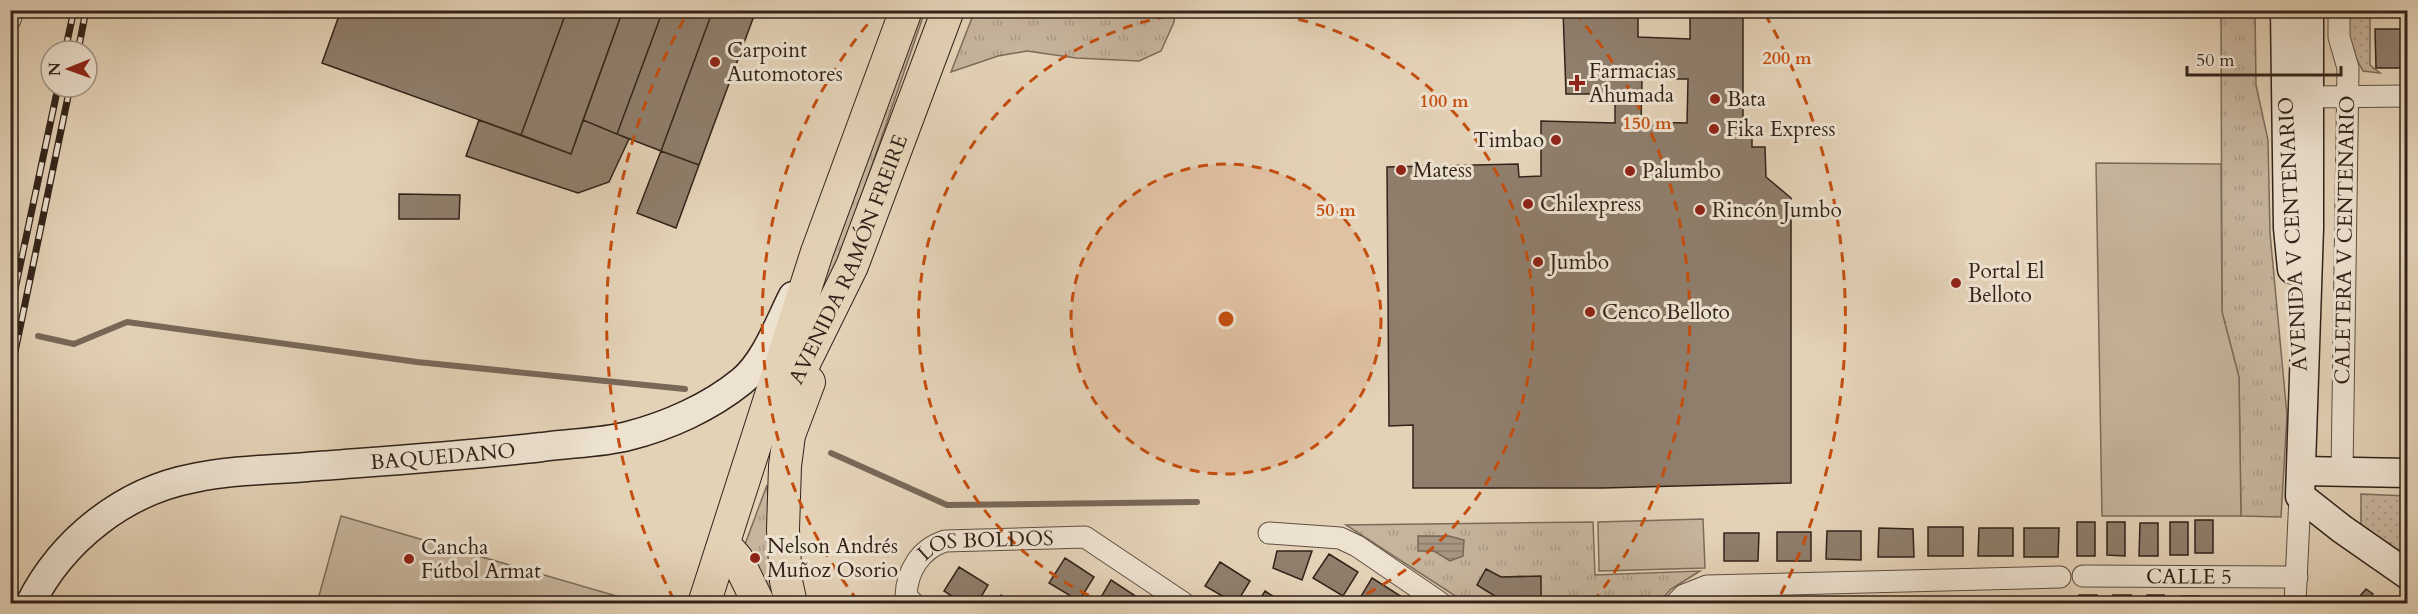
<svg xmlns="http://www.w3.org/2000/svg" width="2418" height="614" font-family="Cardo,serif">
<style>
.grass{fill:url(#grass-tufts);stroke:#7c6c5b;stroke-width:1.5}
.park{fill:url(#park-dots);stroke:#7c6c5b;stroke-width:1.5}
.pitch{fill:#c6b49c;stroke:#7c6c5b;stroke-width:1.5}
.water{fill:url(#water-rules);stroke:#786858;stroke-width:1.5}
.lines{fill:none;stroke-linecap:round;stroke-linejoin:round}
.stream{stroke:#786858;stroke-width:6}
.building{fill:#8f7e6c;stroke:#32231a;stroke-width:1.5;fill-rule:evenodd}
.street-casing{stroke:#5e4f41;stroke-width:23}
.secondary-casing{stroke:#32231a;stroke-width:31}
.primary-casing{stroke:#32231a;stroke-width:34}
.street{stroke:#ede2d0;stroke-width:21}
.secondary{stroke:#ede2d0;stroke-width:28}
.primary{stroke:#e4d2b7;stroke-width:32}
.rail-casing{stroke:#32231a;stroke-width:7}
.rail{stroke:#ede2d0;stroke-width:4.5;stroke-dasharray:14;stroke-linecap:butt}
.ring{fill:none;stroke:#c44e0f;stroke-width:3;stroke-dasharray:10 8}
.poi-dot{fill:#8f2418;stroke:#ede2d0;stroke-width:2}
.labels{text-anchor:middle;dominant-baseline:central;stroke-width:6;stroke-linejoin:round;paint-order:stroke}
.poi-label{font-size:21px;fill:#32231a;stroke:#ede2d0;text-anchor:start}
.street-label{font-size:21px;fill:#32231a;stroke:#ede2d0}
.centre{fill:#c44e0f;stroke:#ede2d0;stroke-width:3}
.ring-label{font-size:18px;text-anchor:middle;font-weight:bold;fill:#c44e0f;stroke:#ede2d0;stroke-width:6;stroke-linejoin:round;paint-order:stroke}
</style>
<defs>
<pattern id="grass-tufts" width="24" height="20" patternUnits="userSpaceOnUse" patternTransform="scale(1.5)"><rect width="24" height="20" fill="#c6b49c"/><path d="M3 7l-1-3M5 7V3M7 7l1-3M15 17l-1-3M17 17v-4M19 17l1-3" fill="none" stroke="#ab9a86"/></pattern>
<pattern id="park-dots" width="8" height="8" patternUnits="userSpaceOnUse" patternTransform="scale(1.5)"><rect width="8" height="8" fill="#c6b49c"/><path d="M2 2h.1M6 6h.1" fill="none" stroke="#ab9a86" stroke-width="1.8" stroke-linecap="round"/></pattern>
<pattern id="water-rules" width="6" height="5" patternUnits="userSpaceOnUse" patternTransform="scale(1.5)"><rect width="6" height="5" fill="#a79682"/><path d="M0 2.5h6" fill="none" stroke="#897a6a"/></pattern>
</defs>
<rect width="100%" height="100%" fill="#e4d2b7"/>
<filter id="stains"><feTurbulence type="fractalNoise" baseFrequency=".00333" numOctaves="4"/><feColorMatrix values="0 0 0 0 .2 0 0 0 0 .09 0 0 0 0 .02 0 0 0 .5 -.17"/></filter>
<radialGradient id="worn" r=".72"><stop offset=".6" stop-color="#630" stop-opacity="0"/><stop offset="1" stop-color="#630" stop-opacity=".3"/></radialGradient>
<path class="grass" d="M975,10L1175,11L1174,22L1161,51L1139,61L1076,58L1027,51L998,56L951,72Z
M918,11H925L825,302L789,370Z
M2221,11H2255L2256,85L2268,140L2270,233L2287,415L2281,517L2241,516L2239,377L2222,312Z
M767,485L775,603L744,547Z
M1593,522L1595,575L1700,571L1671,589L1658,603H1466L1346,525Z"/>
<path class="park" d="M2344,11H2370V65L2380,73L2363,71L2357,60L2352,62Z
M2361,494L2407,496V556L2361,526Z"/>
<path class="pitch" d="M2096,163L2221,164L2222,312L2239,377L2241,516H2102Z
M341,516L637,602L317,603Z
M1703,519L1705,568L1599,571L1598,522Z"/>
<path class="water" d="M1418,536H1449L1464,540L1463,556L1450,561L1434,551H1418Z"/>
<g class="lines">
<path class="stream" d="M38,336L74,344L127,322L417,362L685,389
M831,453L947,505L1197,502"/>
</g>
<path class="building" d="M341,10H567L521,135L322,63Z
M567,10H623L571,154L521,135Z
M623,10H663L617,134L583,120Z
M663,10H713L661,151L617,134Z
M713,10H750L755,13L699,165L661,151Z
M1563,10H1638V37L1690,39V10H1743V131H1752V147H1765L1766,177L1791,198V483L1603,488H1413V425L1389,426L1387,167L1518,164L1519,177L1541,176V121L1615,123V94H1566ZM1642,79H1688L1687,123L1641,122Z
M2375,29H2408V68H2376Z
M479,120L571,154L583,120L629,139L609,182L578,193L466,156Z
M661,151L699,165L676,228L637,213Z
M399,194L460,195L459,219H399Z
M2195,520H2213V553H2195Z
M2077,522H2095V556H2077Z
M2107,522H2125V556L2107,555Z
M2170,522H2188V555H2170Z
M2140,523H2158V556H2139Z
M1928,527H1963V556H1928Z
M1879,528L1913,529L1914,557H1878Z
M1979,528H2013V556H1978Z
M2024,528H2059L2058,557H2024Z
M1827,531H1861V560L1826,559Z
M1777,532H1811V561H1777Z
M1724,533H1759L1758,561H1724Z
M1277,551H1312L1302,580L1273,568Z
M1329,554L1358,572L1343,596L1313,578Z
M1065,558L1094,577L1079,601L1049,583Z
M1220,562L1250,581L1236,604L1205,586Z
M959,567L988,585L977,604H964L944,591Z
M1486,569L1501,577L1541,576V597L1498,598L1477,585Z
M1372,578L1402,597L1398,604L1357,603Z
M1111,580L1140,599L1138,604H1097Z
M2366,589L2373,594L2367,602L2360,596Z
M1265,591L1285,604H1257Z
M1001,595L1014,604H996Z
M2079,595H2097V604H2079Z
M2113,595H2131V604H2113Z
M2147,595H2164V604H2146Z
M2182,596H2200V604H2182Z
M2210,597H2229V604H2210Z"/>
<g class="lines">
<g class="street-casing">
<g id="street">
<path d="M2339,10V37L2348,68L2342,472"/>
<path d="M10,20L13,10"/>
<path d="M2309,97L2408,96"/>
<path d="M1269,533L1340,538L1357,546L1442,604"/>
<path id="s1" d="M2083,576L2297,577"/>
<path id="s2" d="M914,604L906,596C907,571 920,549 945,541L1085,537L1185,604"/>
<path d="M1675,604L1684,595L1707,586L2060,577"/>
<path d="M2295,604L2300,496"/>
</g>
</g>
<g class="secondary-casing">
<g id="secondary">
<path d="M2285,10L2288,228L2292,269"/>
<path d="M2309,10V228L2300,496L2342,529L2408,575"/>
<path d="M2302,471L2408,473"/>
<path id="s3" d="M30,604C62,540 124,491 194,478C231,470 269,470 307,467C385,461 464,456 542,447C570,443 601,443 628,436C668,426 710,407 742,381C766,361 779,323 793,296"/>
</g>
</g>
<g class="primary-casing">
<g id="primary">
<path id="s4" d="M786,400L852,266L948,10"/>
<path d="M724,544L737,559L759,604"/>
<path d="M704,604L817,252L906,10"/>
<path d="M791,604L786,581L783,530L785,466L789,435L809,382"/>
</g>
</g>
<use href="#street" class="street"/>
<use href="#secondary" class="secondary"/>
<use href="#primary" class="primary"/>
<g class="rail-casing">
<path id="rail" d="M65,51L74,10
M78,51L86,10
M10,313L58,87
M10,376L70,87"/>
</g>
<use href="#rail" class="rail"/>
</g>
<circle cx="1226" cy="319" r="155" fill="#c44e0f" fill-opacity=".12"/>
<g class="ring">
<circle cx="1226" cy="319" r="155"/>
<path d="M1105 603A309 309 0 0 1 1207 11M1245 11A309 309 0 0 1 1347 603"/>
<path d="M858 601A464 464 0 0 1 878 12M1574 12A464 464 0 0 1 1594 601"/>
<path d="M674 600A619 619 0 0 1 687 14M1765 14A619 619 0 0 1 1778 600"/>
</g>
<g class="poi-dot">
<circle cx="715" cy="62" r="6"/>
<path d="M1574 74h6v6h6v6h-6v6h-6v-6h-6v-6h6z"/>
<circle cx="1715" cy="99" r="6"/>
<circle cx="1714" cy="129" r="6"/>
<circle cx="1556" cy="140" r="6"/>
<circle cx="1401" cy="170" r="6"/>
<circle cx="1630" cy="171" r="6"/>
<circle cx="1528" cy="204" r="6"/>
<circle cx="1700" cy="210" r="6"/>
<circle cx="1538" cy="262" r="6"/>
<circle cx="1956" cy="283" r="6"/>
<circle cx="1590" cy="312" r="6"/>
<circle cx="755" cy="558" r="6"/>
<circle cx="409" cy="559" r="6"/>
</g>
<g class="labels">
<g class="poi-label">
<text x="727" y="50">Carpoint<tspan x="727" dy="24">Automotores</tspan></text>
<text x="1589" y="71">Farmacias<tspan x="1589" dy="24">Ahumada</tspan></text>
<text x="1727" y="99">Bata</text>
<text x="1726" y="129">Fika Express</text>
<text x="1544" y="140" text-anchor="end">Timbao</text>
<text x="1413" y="170">Matess</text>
<text x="1642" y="171">Palumbo</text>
<text x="1540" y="204">Chilexpress</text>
<text x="1712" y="210">Rincón Jumbo</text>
<text x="1550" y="262">Jumbo</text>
<text x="1968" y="271">Portal El<tspan x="1968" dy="24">Belloto</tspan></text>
<text x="1602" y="312">Cenco Belloto</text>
<text x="767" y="546">Nelson Andrés<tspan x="767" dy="24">Muñoz Osorio</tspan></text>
<text x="421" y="547">Cancha<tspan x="421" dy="24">Fútbol Armat</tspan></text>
</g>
<g class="street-label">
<text transform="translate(2293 234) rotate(-93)">AVENIDA V CENTENARIO</text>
<text transform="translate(2345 240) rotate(-89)">CALETERA V CENTENARIO</text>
<text stroke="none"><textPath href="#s4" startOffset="154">AVENIDA RAMÓN FREIRE</textPath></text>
<text stroke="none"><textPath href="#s3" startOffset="464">BAQUEDANO</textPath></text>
<text stroke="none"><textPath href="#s2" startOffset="123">LOS BOLDOS</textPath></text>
<text stroke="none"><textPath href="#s1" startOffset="106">CALLE 5</textPath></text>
</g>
</g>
<circle cx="1226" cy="319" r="9" class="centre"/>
<g class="ring-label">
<text x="1787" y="64">200 m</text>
<text x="1444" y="107">100 m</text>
<text x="1647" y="129">150 m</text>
<text x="1336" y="216">50 m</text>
</g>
<rect width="2418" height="614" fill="none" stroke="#e4d2b7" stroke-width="36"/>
<rect x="12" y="12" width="2394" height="590" fill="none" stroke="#32231a" stroke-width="3"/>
<rect x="18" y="18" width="2382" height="578" fill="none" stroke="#32231a" stroke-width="1.5"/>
<g transform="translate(69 69) rotate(269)"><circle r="28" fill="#ede2d0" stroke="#a29687" stroke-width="1.5"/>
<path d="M0-4.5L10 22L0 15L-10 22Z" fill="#8f2418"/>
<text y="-9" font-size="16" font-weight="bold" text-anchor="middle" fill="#32231a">N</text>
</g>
<path d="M2187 66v9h154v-9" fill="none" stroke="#32231a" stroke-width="3"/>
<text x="2196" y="66" font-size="18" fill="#32231a" stroke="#ede2d0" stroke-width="4.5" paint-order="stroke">50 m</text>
<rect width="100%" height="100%" filter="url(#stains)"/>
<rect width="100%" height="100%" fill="url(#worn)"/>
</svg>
